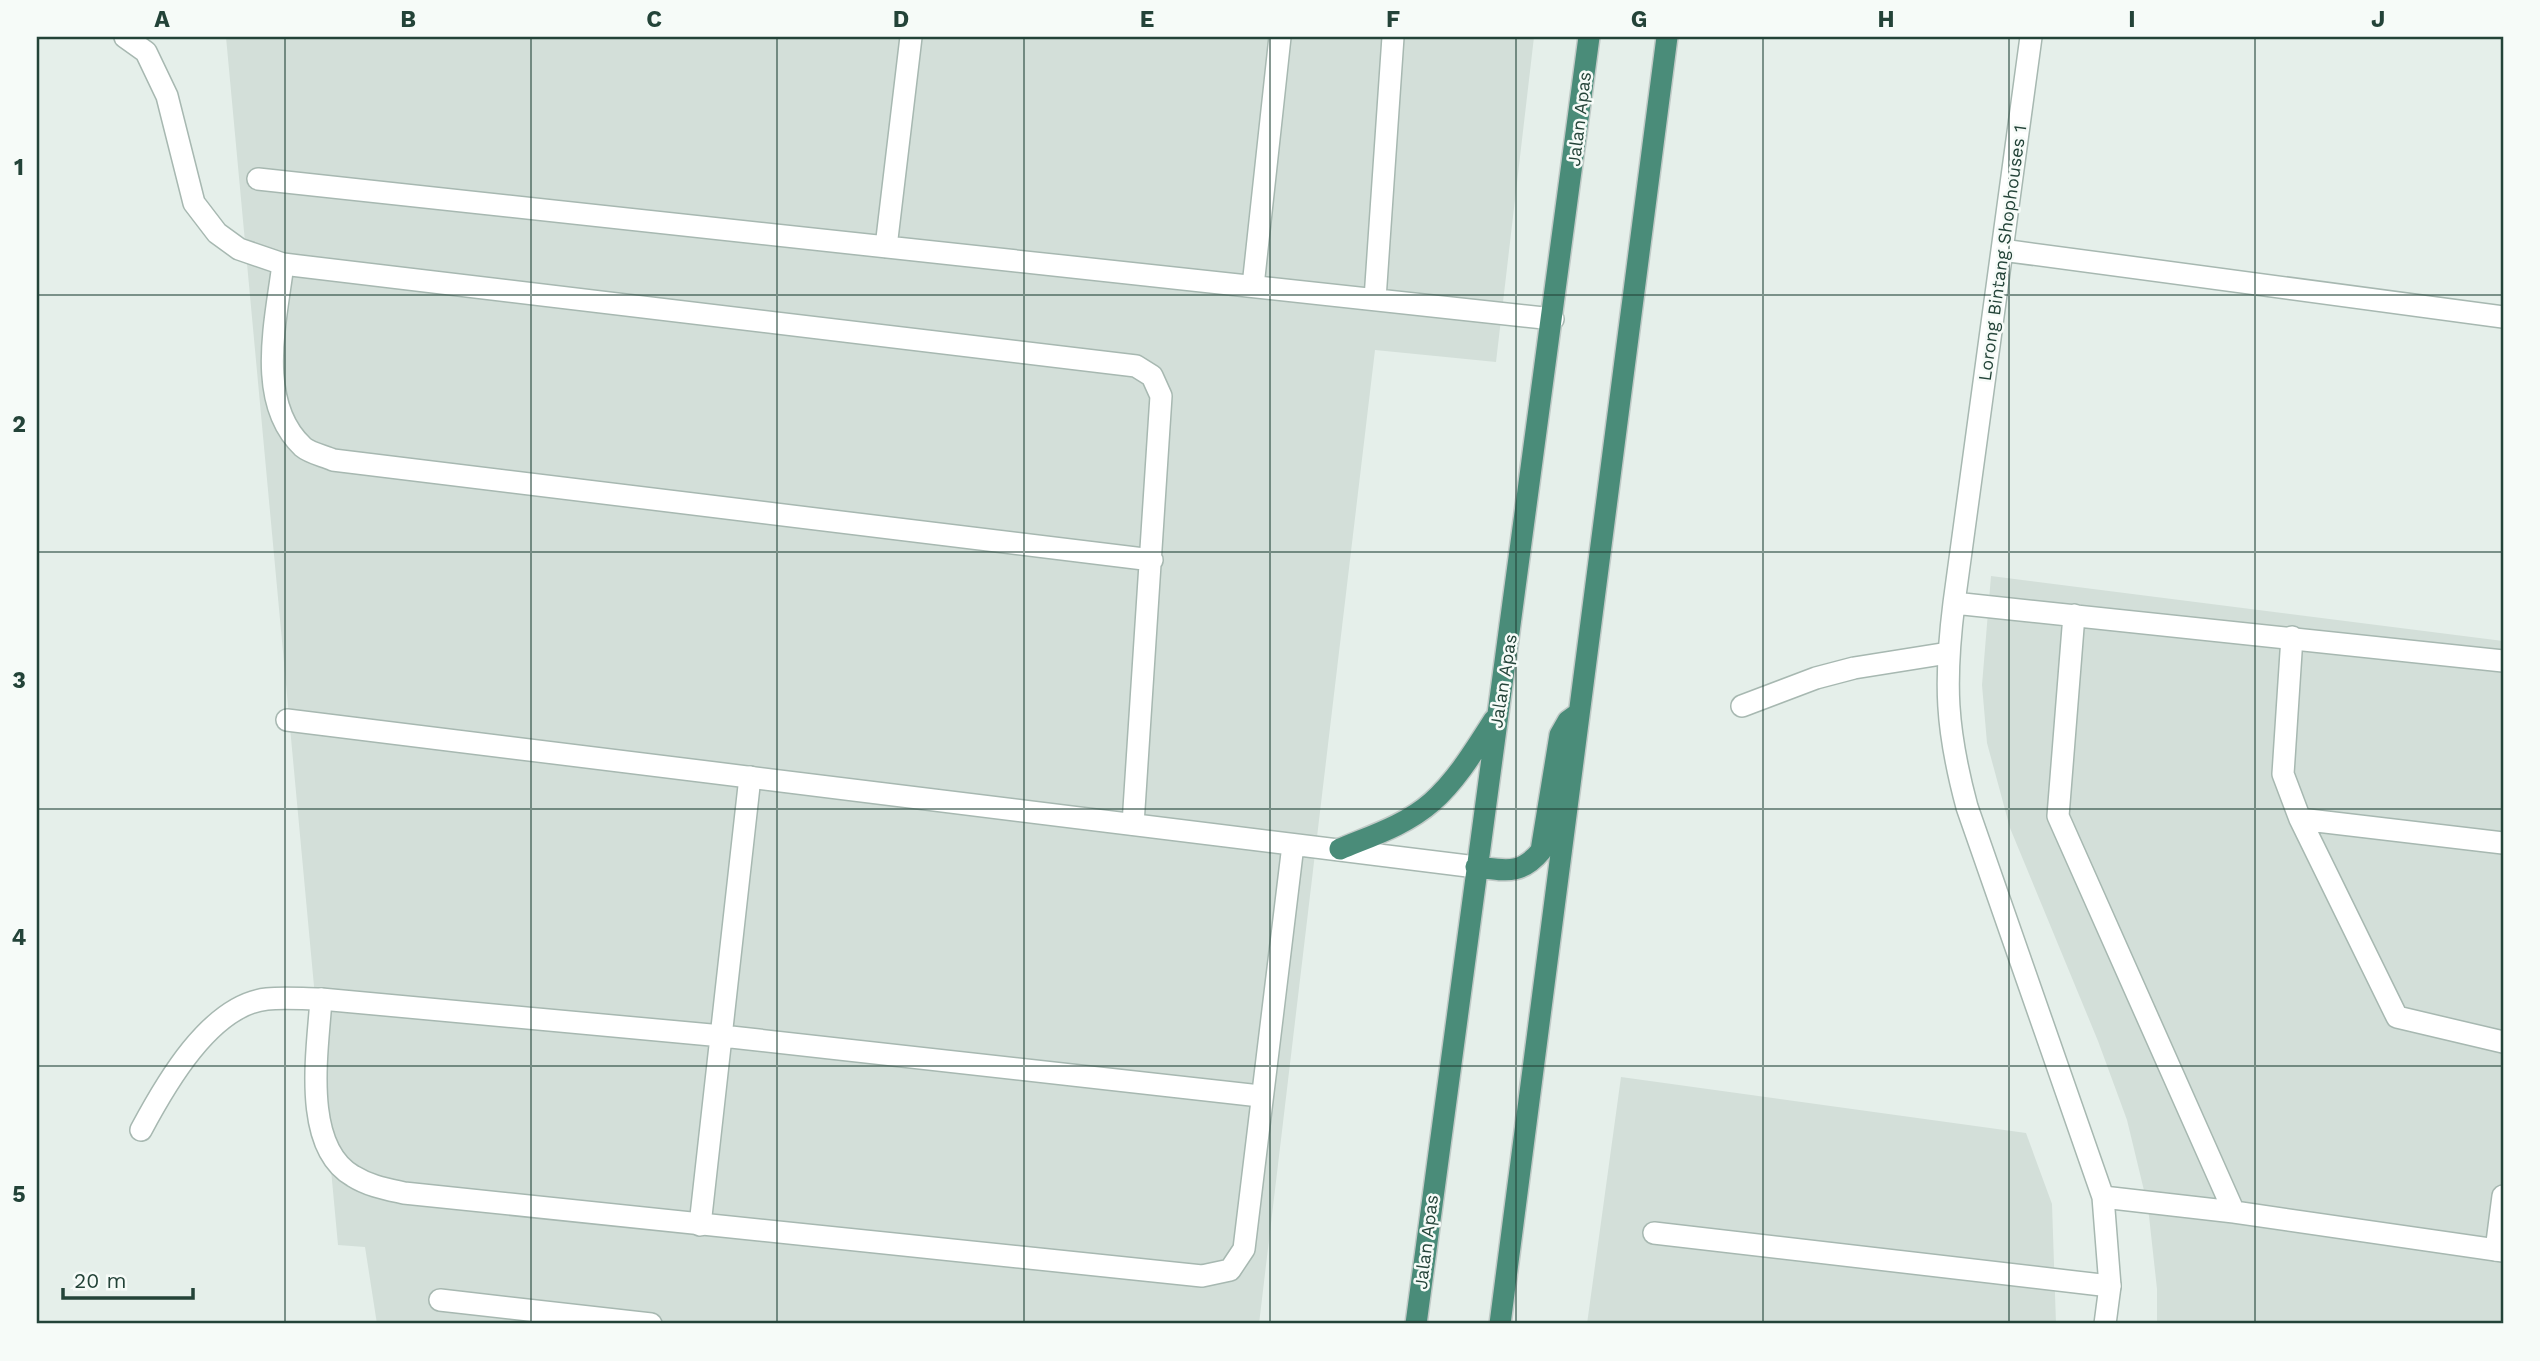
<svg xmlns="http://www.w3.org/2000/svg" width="2540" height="1361" font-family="'Work Sans',sans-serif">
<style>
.built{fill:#d3dfd9}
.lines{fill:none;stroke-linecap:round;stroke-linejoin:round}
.service-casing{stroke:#a7b8b1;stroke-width:24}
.minor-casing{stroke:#a7b8b1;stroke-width:24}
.trunk-casing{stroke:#c1cac7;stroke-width:24}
.service{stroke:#fff;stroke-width:21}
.minor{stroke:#fff;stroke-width:21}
.trunk{stroke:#4a8c79;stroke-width:21}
.grid{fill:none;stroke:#234338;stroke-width:2;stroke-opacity:0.55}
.labels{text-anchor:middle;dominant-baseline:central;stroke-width:5;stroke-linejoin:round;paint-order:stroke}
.street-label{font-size:18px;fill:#234338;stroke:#f6fbf8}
.neatline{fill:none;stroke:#234338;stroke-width:2.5}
.grid-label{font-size:23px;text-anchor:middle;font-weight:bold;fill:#234338}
</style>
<rect width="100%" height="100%" fill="#e5efea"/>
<path class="built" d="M226,37H1534L1496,362L1375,350L1259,1324H377L365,1247L338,1245Z
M1991,576L2503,641V1324H2157V1289L2148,1207L2127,1120L2098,1041L2010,828L1987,743L1982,685Z
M1621,1077L2026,1133L2052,1204L2056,1324H1587Z"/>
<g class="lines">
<g class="service-casing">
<path id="service" d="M125,37L146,52L167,96L194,203L217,233L239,249L283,264L1136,366L1152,376L1161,396L1133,824
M258,179L1553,319
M886,247L911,37
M283,264C276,321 255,402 303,447C310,453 324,456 333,460L1152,560
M1253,286L1280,37
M1375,299L1393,37
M2292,637L2283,774L2300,819L2397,1017L2503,1042
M1742,706L1816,678L1854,668L1948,653
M2300,819L2503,843
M141,1130C165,1085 210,1005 267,999C284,997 303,999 321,999L722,1036L1260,1096
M700,1225L750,777
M1654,1233L2110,1286
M2496,1250L2503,1196
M440,1300L651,1324"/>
</g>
<g class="minor-casing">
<path id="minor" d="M2031,37L1954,603C1944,683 1946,729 1967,807L2103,1197L2110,1286L2105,1324
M2002,250L2503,317
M1954,603L2503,661
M2074,615L2058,816L2234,1212
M287,720L1476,867
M321,999C318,1049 301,1146 353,1176C369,1186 386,1189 404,1193L1202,1276L1230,1270L1244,1249L1293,845
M2103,1197L2234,1212L2503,1251"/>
</g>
<g class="trunk-casing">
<path id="trunk" d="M1340,849C1371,836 1406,825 1432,802C1457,780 1476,748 1494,720
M1476,867C1505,870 1520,876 1541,851L1560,735L1568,721L1579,713
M1416,1324L1589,37
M1500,1324L1667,37"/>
</g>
<use href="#service" class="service"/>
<use href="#minor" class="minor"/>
<use href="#trunk" class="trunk"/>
</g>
<path class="grid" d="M285,37V1324M531,37V1324M777,37V1324M1024,37V1324M1270,37V1324M1516,37V1324M1763,37V1324M2009,37V1324M2255,37V1324M37,295H2503M37,552H2503M37,809H2503M37,1066H2503"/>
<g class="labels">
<g class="street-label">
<text transform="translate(1579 119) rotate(-83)">Jalan Apas</text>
<text transform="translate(2002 253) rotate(-82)">Lorong Bintang Shophouses 1</text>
<text transform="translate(1503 681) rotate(-81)">Jalan Apas</text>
<text transform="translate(1426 1242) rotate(-83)">Jalan Apas</text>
</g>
</g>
<rect width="2540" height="1361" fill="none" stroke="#f6fbf8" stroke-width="77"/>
<path d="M63 1288v10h130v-10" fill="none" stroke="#234338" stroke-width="3.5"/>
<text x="74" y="1288" font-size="21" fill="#234338" stroke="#f6fbf8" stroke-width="5" paint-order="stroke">20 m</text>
<rect x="38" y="38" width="2464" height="1284" class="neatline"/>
<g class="grid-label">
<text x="162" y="27">A</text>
<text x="408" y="27">B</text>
<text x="654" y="27">C</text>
<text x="901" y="27">D</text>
<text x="1147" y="27">E</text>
<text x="1393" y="27">F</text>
<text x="1639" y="27">G</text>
<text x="1886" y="27">H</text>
<text x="2132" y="27">I</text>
<text x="2378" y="27">J</text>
<text x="19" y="175">1</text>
<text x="19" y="432">2</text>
<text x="19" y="688">3</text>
<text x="19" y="945">4</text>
<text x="19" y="1202">5</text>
</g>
</svg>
